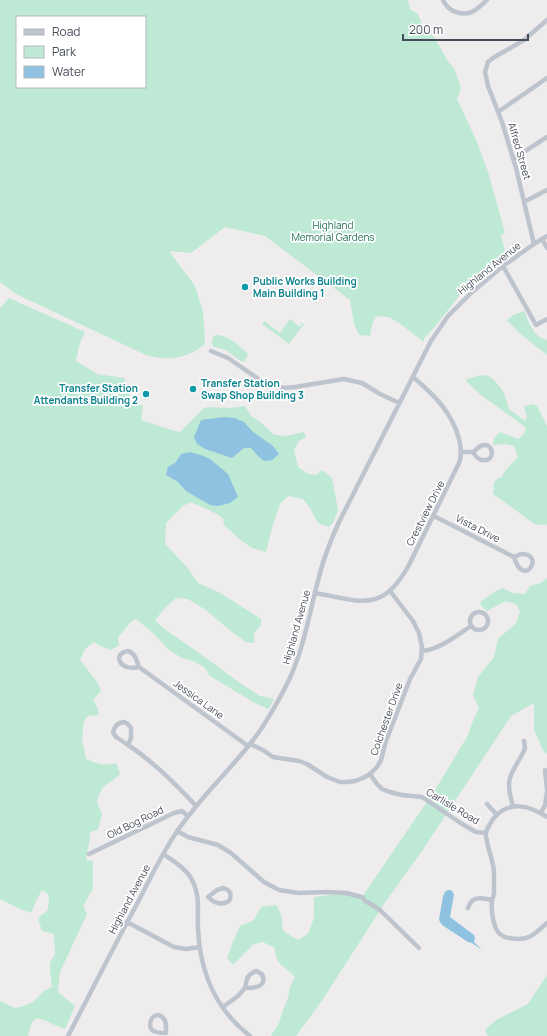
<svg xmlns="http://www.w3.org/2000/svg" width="547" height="1036" font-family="Manrope,sans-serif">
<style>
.green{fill:#bde9d5;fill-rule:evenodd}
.water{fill:#8fc2e1}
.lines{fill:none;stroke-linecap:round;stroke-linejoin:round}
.minor{stroke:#bec4cd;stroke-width:4.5}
.culture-dot{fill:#0f9aa8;stroke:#fff;stroke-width:1.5}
.labels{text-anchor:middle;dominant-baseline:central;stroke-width:3.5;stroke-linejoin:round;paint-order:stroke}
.street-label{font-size:10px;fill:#464c57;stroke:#fff}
.park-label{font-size:10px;fill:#1f7055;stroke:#fff}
.culture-label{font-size:10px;font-weight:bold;fill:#0d838f;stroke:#fff;text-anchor:start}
</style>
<rect width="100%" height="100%" fill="#eeecec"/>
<path class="green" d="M0,0H408L410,9L418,14L423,27L434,37L449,63L454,68L461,88L457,99L477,142L489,175L505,233L501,235L507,258L483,276L470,288L459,296L433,329L424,338V342L399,323L389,317L376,316L372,325L370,336L359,335L354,324L350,300L265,236L225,227L191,253L169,251L195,286L203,312L205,339L204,345C193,354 176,360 162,358C156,358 151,356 146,355L16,294L0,282ZM17,17H145V87H17Z
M9,298L85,332L79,346L76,361L97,374L124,378L131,401L143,406L141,420L171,430L180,432L204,408L213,407L229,408L245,406L251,416L258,420L274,435L286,436L304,432L306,437L299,441L294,450L298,467L308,474L316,475L322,470L332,478L338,510L334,521L329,527L318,523L310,508L303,499L288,496L280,504L272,528L266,552L252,548L239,539L224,525L223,518L215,513L191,502L183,506L166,523L165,544L187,567L198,583L220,593L261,619V625L254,633V643L246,642L232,632L206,610L188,599L176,598L164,609L155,620L163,628L199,653L240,683L260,696L274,699L269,709L257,704L210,676L204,667L193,661L182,658L169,650L154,634L136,619L132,621L118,637L119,645L111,650L100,646L94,642L85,649L80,660L97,682L101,691L93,700L98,708L99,715L88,716L84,721L82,739L86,759C98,764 103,766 116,763L120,774L113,780L104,786L99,794L97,803L102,814L98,830L90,832V838L86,860L93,861V889L83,906L87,914L60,972L58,992L75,1006L65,1029C55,1026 47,1020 37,1018L32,1022L28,1036H0V1001L15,1008L24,1006L33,1002L44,991L52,987L50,972V963L55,954L54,934L42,931L38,918L48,910L49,895L42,890L36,901L31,913L20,909L0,899V308Z
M524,311C528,319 532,333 541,338C543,339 545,339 547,340V355L518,332L507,320L513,315Z
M290,319L300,327L302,323L304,324L289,344L262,324L264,321L280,333Z
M216,335C226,334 242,347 248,354L245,361L243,362C236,359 231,352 223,349C220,348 217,348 213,347C212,341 211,338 216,335Z
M486,375L492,378L500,387L504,393L509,409L525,421L527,417L524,407L531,404L537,406L545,422L547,427V526L546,524L536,525L493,494L494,483L497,479L502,477L504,472L518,457L514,446L504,444L493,445L494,438L500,432L511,436L518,439L523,435L526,429L524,426L482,396L465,380L477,376Z
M547,578V754L544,752L534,730V703L511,716L422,851L386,901L323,999L296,1036H271L279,1023L282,1013L288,998L290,987L295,977C285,965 275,966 275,948L263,942L254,944L233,965L227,958L232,944L240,926L253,921L261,907L276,905L281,914L283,931L298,940L308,934L314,918V897L338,894L362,897L435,790L467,737L473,721L479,708L473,695L478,677L494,657L498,639L516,623L520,612L516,604L506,601L487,611L482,607L480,602L496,591L503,588L513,593L525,594L530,586L541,583Z
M547,975V1036H488L485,1030L496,1020L528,1004Z"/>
<path class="water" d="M224,417L235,418L244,422L252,431L273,446L279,454L272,460L264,461L258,456L251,448H244L232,458L205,449L197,444L194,437L201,420Z
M190,452L201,455L210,459L228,474L238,497L230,503L218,506L210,505L186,491L178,482L166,475L168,467L175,463L181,454Z
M448,890H451L454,894L450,917L474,935L475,938L474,942L482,950L472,943L468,942L442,925L439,920L443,896L445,892Z"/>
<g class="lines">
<path class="minor" d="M443,0C448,11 460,16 472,12C478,9 483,4 487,0
M498,112L547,78
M513,159L547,137
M524,202L547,190
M542,239L547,248
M534,244L516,168L502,122L488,86L485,72L488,62L493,58L524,40L547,20
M503,266L536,325L547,319
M211,351L228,358L260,380L272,385L283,388L295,387L344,379L362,383L380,394L399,403
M461,452H473C476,450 478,447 481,446C493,440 497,462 483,460C479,460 475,456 473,452
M434,516L514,557
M521,554C546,553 524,590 514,557Z
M315,593C361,601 382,614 409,565L459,463C462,455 461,447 459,439C452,412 433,394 413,377
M470 621a9 9 0 1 1 18 0a9 9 0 1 1-18 0Z
M128,651C135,653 137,661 139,667C119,672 112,653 128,651Z
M422,651C440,649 456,636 471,626
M139,667L248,746
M124,722L128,724L131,728V738L128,745L116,737L113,732C115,726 117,723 124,722Z
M250,744L263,750L273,757L299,761L307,764L327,777L340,782H347L355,781L363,778L370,774L377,767L381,760L386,741L410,679L421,659L422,647L419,633L413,621L390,591
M128,745C154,762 175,783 196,806
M545,770L547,789
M370,774L377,784L382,789L390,792L402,795L422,797L462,824L476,832L486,833
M487,804L497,815
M513,806C504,777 511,776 524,751L525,748L524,741
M541,813L545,805L547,792
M547,817C529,805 508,800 493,819C491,823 486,829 486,833C485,835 487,839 487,842C489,851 493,862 494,871C494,878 494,886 494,893C494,896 492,898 492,901C491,910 493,927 499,933C502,936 507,938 510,938C528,942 535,934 547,923
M177,831L188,837L218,845L231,853L264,882L279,890L299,893L327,892L346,893L362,897L365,901L374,906L381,911L419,948
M89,854L174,813L182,811L188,816
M163,854C173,861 184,867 191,878C201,896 197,909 198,929C200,972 215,1009 250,1036
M223,888C231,890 232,895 229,901C221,906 214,903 208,897L217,890Z
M468,908C472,895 481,898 492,900
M127,922L174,947L186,949L200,947
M256,971C266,974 266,985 256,987C253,988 249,988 245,988C247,978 247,975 256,971Z
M223,1007L238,996L245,988
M159,1015C167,1018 166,1025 166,1033C162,1033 156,1033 152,1030C149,1027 150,1020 153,1017C155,1015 157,1015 159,1015Z
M68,1036C91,992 113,948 137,904C150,879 162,853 178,830C199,799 227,773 250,744C264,727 275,707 285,688C305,650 310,607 322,566C326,552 332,538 338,524L431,341L448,316L471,293L503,266L534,244L547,236"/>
</g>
<g class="culture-dot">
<circle cx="245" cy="287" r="4"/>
<circle cx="193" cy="389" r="4"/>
<circle cx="146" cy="394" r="4"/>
</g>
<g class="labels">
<g class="street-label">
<text transform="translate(520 151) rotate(74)">Alfred Street</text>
<text transform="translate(489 268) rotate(-39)">Highland Avenue</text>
<text transform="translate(425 513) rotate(-63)">Crestview Drive</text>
<text transform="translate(478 528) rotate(27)">Vista Drive</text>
<text transform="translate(296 627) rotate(-74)">Highland Avenue</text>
<text transform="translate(199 699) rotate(36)">Jessica Lane</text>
<text transform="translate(386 719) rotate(-70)">Colchester Drive</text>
<text transform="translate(453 806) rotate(31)">Carlisle Road</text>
<text transform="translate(135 822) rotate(-26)">Old Bog Road</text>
<text transform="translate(129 899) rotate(-62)">Highland Avenue</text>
</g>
<g class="park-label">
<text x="333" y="225">Highland<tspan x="333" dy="12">Memorial Gardens</tspan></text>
</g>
<g class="culture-label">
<text x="253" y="281">Public Works Building<tspan x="253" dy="12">Main Building 1</tspan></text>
<text x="201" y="383">Transfer Station<tspan x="201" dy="12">Swap Shop Building 3</tspan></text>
<text x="138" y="388" text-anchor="end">Transfer Station<tspan x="138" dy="12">Attendants Building 2</tspan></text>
</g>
</g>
<rect x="16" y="16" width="130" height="72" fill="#ffffff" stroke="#b5b7bc"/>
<rect x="24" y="29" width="20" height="6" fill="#bec4cd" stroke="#b5b7bc"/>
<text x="52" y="36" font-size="12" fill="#464c57">Road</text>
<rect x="24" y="46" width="20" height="12" fill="#bde9d5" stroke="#b5b7bc"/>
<text x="52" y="56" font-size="12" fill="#464c57">Park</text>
<rect x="24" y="66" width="20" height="12" fill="#8fc2e1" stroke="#b5b7bc"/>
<text x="52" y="76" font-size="12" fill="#464c57">Water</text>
<path d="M403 34v6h125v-6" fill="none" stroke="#464c57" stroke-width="2"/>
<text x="409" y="34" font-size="12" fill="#464c57" stroke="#ffffff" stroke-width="3" paint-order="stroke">200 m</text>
</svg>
